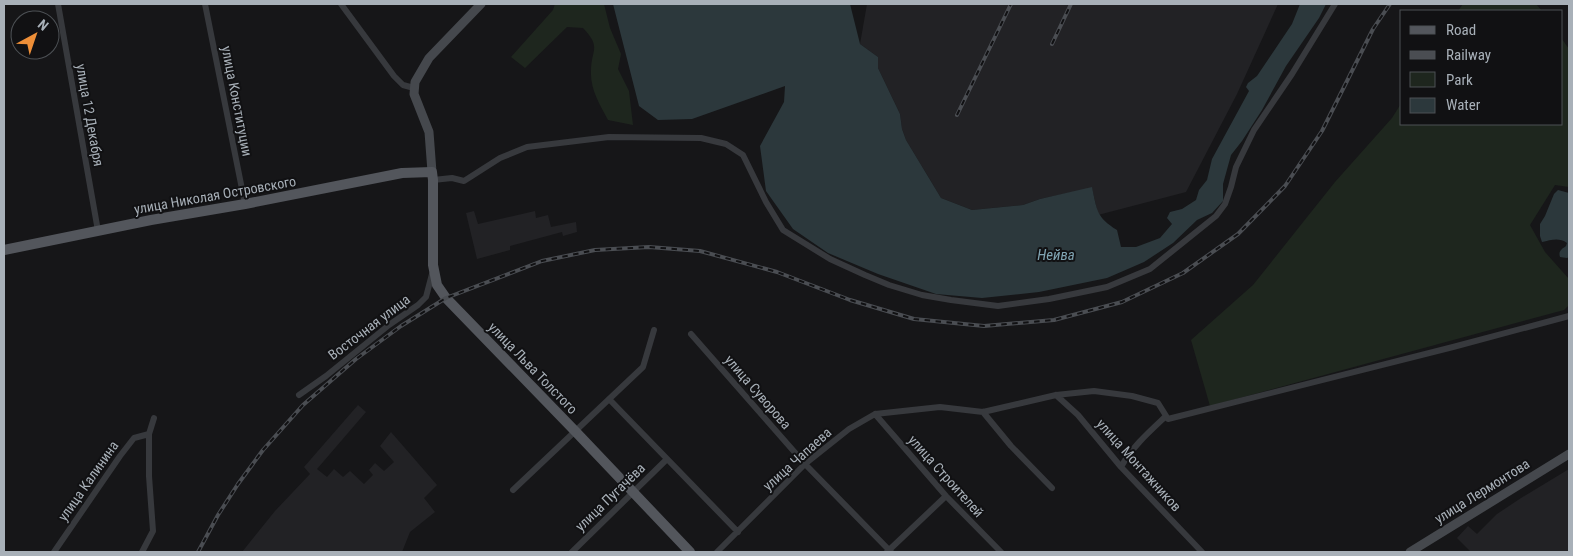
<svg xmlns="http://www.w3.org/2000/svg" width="1573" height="556" font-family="'Roboto Condensed',sans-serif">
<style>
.built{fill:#222225}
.green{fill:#1e261e}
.water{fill:#2c383c}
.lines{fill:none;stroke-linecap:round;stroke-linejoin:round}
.street{stroke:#37393d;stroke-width:6}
.secondary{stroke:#45484d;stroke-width:9}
.primary{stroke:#53565c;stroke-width:10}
.rail-casing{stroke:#4a4d52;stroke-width:4}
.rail{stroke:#111113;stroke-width:2;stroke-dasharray:5.5;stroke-linecap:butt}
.labels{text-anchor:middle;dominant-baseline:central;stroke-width:4;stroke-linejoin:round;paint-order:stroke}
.street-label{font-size:14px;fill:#a8b0b8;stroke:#111113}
.water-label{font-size:15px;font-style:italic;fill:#80a4b2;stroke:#111113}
</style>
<rect width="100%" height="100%" fill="#161618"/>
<path class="built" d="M867,4H1278L1237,94L1186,192L1098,215L1092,188L1040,199L1023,205L972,210L941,198L906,140L902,129L900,114L878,68V57L860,44Z
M474,211L478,224L535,211L536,218L548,215L551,227L576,222L577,232L563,236L562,232L510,246V250L477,259L466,213Z
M358,405L366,412L317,469L327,477L334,469L343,477L350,471L364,484L373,475L369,470L375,463L384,471L394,462L380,446L391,432L437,485L424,498L435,512L410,532L402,552H242L275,511L310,474L304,467Z
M1569,469V552H1471L1457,538L1468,526L1477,534L1497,514L1521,498Z"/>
<path class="green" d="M555,4H604L610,28L621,54L618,69L629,91L633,125L608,120C600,105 590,89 591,71C591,49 602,48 583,28L567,27L525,68L511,57L553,10Z
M1463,4H1536L1542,11H1458Z
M1562,39L1569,49V187L1555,185L1530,225L1545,252L1569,279V305L1564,310L1210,406L1191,340L1253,285L1335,182L1392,118L1402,102V124H1562Z"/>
<path class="water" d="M613,4H850L860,44L878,57V68L900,114L902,129L906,140L941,198L972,210L1023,205L1040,199L1092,187C1097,210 1096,217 1117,230L1121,247H1136L1160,238L1172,224L1167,218L1170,212L1182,209L1196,200L1199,190L1207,180L1212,159L1249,91L1246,87L1248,83L1257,76L1292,24L1300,4H1326L1319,18L1286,66L1262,110L1242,141L1231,155L1223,184V201L1212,213L1197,220L1173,243L1144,262L1107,278L1039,292L982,298L936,294L878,274L828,253L793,229L766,191L760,146L784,102L785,86L692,119L658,120L639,106Z
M1558,190L1569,193V257L1567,258L1560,257C1558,251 1562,249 1566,246L1567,243C1559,237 1551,240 1542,242L1540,236V224L1545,216L1554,194Z"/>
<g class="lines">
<path class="street" d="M58,4L98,231
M205,4L245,204
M341,4L394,76L403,85L414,88
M433,180L452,178L464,181L500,158L527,147L609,137L701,138L726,144L743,155L766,202L783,230L830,259L865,275L889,285L922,295L951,300L998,306L1049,299L1107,287L1150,269L1216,216L1225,204L1231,187L1236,167L1254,130L1292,74L1335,4
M691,334L805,464L891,552
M299,395L326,376L389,325L418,305L426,297L432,274
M1056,395L1078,415L1121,467L1202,552
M609,399L738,532
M983,412L1011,446L1052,488
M875,414L946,496L1001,552
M1121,467C1132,447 1149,432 1166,416
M513,490L643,367L654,330
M54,552L120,456L134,438L149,434
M142,552L153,531L149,476V434L154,418
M572,552L666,460
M717,552L805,464L849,429L875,414L940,407L983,412L1056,395L1094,391L1132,396L1158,403L1168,419L1453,347L1569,316
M887,552L946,496"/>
<path class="secondary" d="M432,172L429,132L414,94L415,82L429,58L481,4
M1410,552L1569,454"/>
<path class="primary" d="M4,250L151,220L245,204L402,173L432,172L433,180V265L437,285L446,298L575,431L690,552"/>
<g class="rail-casing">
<path id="rail" d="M1052,44L1071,4
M957,115L1011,4
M198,552L218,515L238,484L263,450L303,405L356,359L401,326L446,298L542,261L595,250L649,247L700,251L777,272L850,300L914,319L984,326L1054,320L1122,302L1183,273L1238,234L1285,186L1322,131L1373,29L1390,4"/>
</g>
<use href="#rail" class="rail"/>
</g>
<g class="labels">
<g class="street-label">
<text transform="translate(237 101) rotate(79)">улица Конституции</text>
<text transform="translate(90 115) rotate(80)">улица 12 Декабря</text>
<text transform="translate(215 195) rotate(-10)">улица Николая Островского</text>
<text transform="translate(369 327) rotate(-37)">Восточная улица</text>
<text transform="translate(533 368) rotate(46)">улица Льва Толстого</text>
<text transform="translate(758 392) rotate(49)">улица Суворова</text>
<text transform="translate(797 459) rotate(-42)">улица Чапаева</text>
<text transform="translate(1139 465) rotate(48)">улица Монтажников</text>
<text transform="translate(946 476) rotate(48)">улица Строителей</text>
<text transform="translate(88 481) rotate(-55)">улица Калинина</text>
<text transform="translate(1482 491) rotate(-32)">улица Лермонтова</text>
<text transform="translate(610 497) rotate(-44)">улица Пугачёва</text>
</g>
<g class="water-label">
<text x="1056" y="255">Нейва</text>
</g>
</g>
<rect width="1573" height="556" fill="none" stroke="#a8b0b8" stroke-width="10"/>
<rect x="1400" y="10" width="162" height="115" fill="#111113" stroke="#4d5155"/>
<rect x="1410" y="26" width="25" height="8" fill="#53565c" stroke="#4d5155"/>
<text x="1446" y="35" font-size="15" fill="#a8b0b8">Road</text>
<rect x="1410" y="51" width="25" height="8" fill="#4a4d52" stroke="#4d5155"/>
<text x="1446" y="60" font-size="15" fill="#a8b0b8">Railway</text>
<rect x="1410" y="72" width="25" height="15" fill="#1e261e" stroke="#4d5155"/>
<text x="1446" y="85" font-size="15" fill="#a8b0b8">Park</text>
<rect x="1410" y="98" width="25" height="15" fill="#2c383c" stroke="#4d5155"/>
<text x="1446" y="110" font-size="15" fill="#a8b0b8">Water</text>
<g transform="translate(35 35) rotate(40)"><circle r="24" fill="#111113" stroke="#4d5155"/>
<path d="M0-4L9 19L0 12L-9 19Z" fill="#ee8f38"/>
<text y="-8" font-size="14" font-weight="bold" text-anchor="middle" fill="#a8b0b8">N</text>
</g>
</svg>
